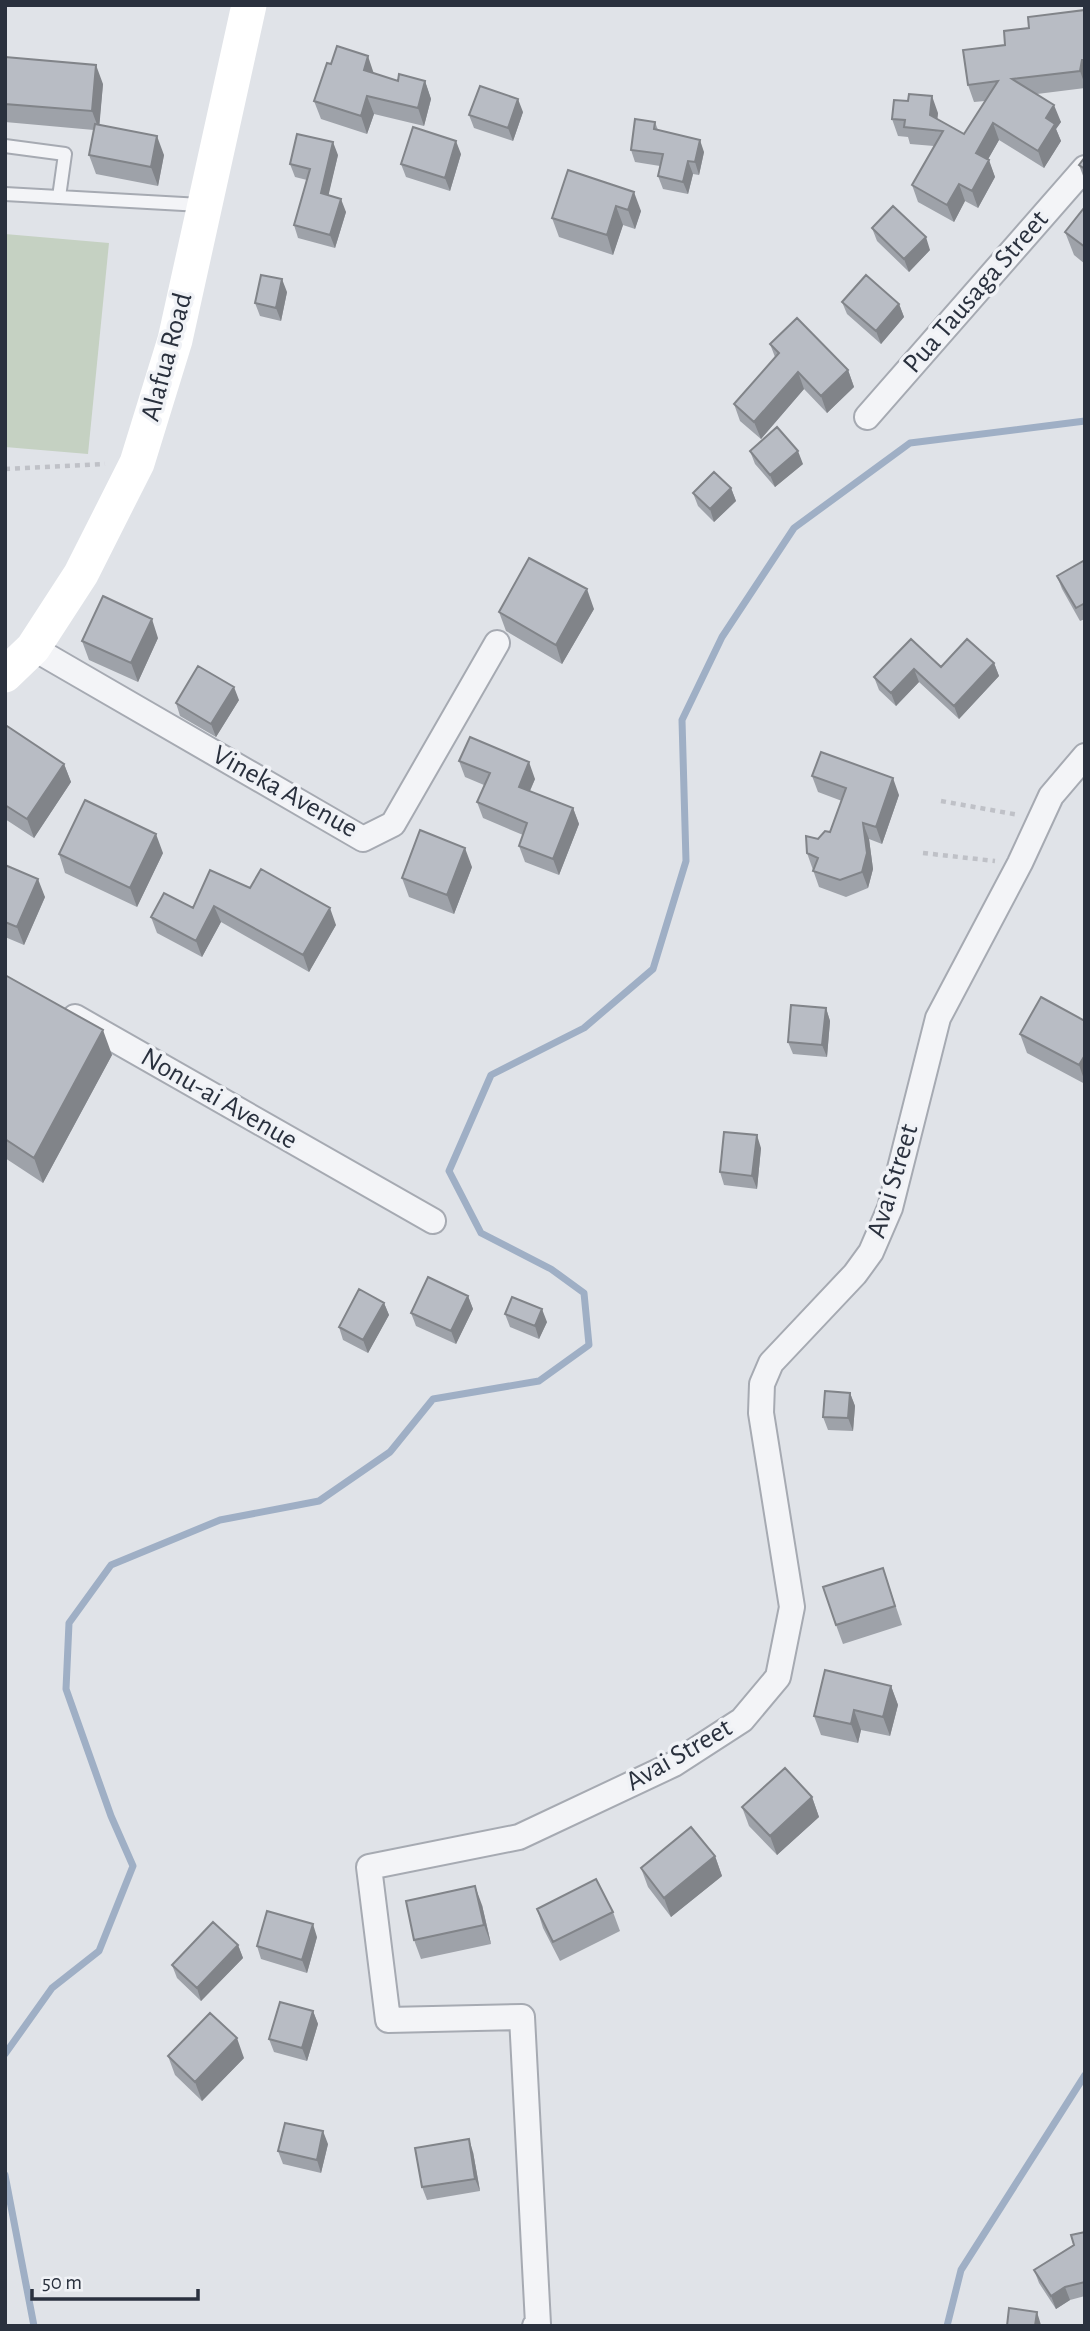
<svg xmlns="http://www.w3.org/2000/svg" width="1090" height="2331" font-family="'Alegreya Sans',sans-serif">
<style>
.pitch{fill:#c5d1c2}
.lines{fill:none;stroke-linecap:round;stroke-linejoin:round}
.stream{stroke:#9fafc5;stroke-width:7}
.lane-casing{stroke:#a6aab2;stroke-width:16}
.street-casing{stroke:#a6aab2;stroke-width:28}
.path{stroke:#bfc1c7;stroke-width:4.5;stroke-dasharray:5 5;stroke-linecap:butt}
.lane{stroke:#f3f4f7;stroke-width:12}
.street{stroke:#f3f4f7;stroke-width:24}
.secondary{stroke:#fff;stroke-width:35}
.wall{fill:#9ea2a9}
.shaded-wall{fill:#818489}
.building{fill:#b8bcc4;stroke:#818489;stroke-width:2}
.labels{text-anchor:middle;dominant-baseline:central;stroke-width:7;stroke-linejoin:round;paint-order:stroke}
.street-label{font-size:28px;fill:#2a313e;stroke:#f0f2f6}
</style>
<rect width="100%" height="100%" fill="#e0e3e8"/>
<path class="pitch" d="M5,234L109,243L88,454L5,447Z"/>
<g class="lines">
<path class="stream" d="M5,2054L52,1988L99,1951L133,1866L111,1816L66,1689L69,1623L111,1565L220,1520L319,1501L390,1452L433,1399L539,1381L589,1345L584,1293L551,1269L481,1233L449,1171L491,1075L584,1028L653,969L686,861L682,720L722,637L794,528L910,443L1085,421
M5,2175L34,2326
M947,2326L961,2270L1085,2075"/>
<g class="lane-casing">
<path id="lane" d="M5,146L65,154L59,197
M5,194L201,205"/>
</g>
<g class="street-casing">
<path id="street" d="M867,417L1085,168
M33,648L363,839L393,824L497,643
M75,1017L433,1221
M535,2326L538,2324L522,2017L388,2020L369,1867L519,1837L674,1764L742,1720L778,1677L792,1607L761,1413L762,1384L771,1363L855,1274L871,1252L890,1208L938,1018L1020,863L1051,796L1085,756"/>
</g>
<path class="path" d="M5,469L105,464
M941,801L1019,815
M923,853L995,861"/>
<use href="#lane" class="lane"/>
<use href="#street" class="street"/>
<path class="secondary" d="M5,675L33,648L81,574L137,463L175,340L249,5"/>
</g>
<path class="wall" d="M1085,10V88L1037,94L1061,122L1056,129L1061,141L1044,168L999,140L988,159L995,177L978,208L965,201L954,222L918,202L912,185L934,146L910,144L908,137L898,136L892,119L938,113L937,119L964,134L985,101L974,102L968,85L1005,45L1029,28Z
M5,57L103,84L99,125L164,155L158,186L96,174L89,155L94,130L5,122Z
M331,64L374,73L398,81H425L431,99L424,126L374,114L367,134L321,119L314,101Z
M523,112L513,141L474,128L469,115Z
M655,122L658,130L704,152L699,175L693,174L688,194L663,189L658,176L660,166L635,162L631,150Z
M461,154L450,191L406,177L401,164Z
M338,155L328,195L346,212L335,248L298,238L294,225L307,180L295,177L290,164Z
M1085,157V181L1079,165Z
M568,170L641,211L635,229L623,225L613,255L559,237L552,218Z
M1085,208V264L1074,255L1065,232Z
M872,228L930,250L909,272L877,241Z
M287,292L281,321L260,316L255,303Z
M842,302L899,304L904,317L881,344L847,314Z
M770,344L848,370L854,387L827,413L804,389L761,439L740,421L734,404L775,357Z
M750,451L803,464L775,487L755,464Z
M731,488L736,501L714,522L698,506L693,493Z
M1085,560V619L1080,621L1062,589L1057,576Z
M594,609L562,664L506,631L499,612Z
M158,638L138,682L89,660L82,641Z
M911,639L941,667L994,663L999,676L959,719L919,682L896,706L879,690L874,677Z
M239,700L216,737L180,716L176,703Z
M5,728L64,764L71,782L34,838L5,819Z
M459,761L535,779L530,791L573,808L579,824L559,875L525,862L519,846L523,835L483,818L477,802L484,785L465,777Z
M812,776L899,795L882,844L869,839L873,869L868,888L846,897L819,887L807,853L818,839L830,832L842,801L818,792Z
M163,853L137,907L65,873L59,854Z
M5,865L45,897L24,945L5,937Z
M472,867L454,914L409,897L402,878Z
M210,870L336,925L309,972L221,922L202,957L157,933L151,917L193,908Z
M5,975L112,1055L43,1183L5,1158Z
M826,1008L830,1021L827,1057L793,1054L788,1042Z
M1085,1021V1084L1027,1053L1020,1034Z
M761,1148L757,1189L724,1185L720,1172Z
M468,1296L473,1309L456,1344L416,1326L411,1313Z
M384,1303L389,1315L368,1353L343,1340L339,1327Z
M505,1314L547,1322L539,1339L510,1327Z
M850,1393L855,1406L853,1431L828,1430L823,1417Z
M883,1568L902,1625L843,1644L836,1625Z
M891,1686L898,1705L890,1736L861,1730L858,1743L821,1735L814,1716Z
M812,1797L819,1817L777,1855L749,1826L742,1807Z
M715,1856L722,1876L671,1917L648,1887L641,1868Z
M482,1905L491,1944L421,1959L414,1940Z
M537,1909L613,1912L620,1931L560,1961L543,1928Z
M317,1937L307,1973L261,1959L257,1946Z
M238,1945L243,1958L201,2001L177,1978L172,1965Z
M313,2011L318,2024L307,2061L274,2052L269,2039Z
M168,2056L244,2058L202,2101L175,2075Z
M328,2144L321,2173L283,2164L278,2151Z
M473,2152L480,2191L427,2200L422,2187Z
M1085,2232V2296L1070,2300L1056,2309L1039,2283L1034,2270L1074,2245Z"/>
<path class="shaded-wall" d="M368,56L374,74L364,70Z
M1082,60L1085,69V85L1080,71Z
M96,65L103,84L99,130L92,111Z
M425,81L431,99L424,126L418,108Z
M367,96L374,114L367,134L361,116Z
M932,96L938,113L936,132L930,115Z
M518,99L523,112L513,141L508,128Z
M1054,105L1061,122L1056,129L1061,141L1044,168L1038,151L1046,118Z
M993,123L999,140L982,170L976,153Z
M157,136L164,155L158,186L151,167Z
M700,140L704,152L699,175L695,162Z
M456,141L461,154L450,191L445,178Z
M333,142L338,155L326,206L321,193Z
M989,160L995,177L978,208L972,191Z
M688,161L693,174L688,194L683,182Z
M959,184L965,201L954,222L947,205Z
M634,192L641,211L635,229L628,210Z
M341,199L346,212L335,248L330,235Z
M616,206L623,225L613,255L607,235Z
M926,237L930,250L909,272L904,259Z
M282,279L287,292L281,321L276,308Z
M899,304L904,317L881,344L876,331Z
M848,370L854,387L827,413L821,396Z
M798,372L804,389L761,439L754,422Z
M798,451L803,464L775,487L770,475Z
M731,488L736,501L714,522L710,509Z
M587,589L594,609L562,664L556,645Z
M152,619L158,638L138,682L131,663Z
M994,663L999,676L959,719L954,706Z
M914,669L919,682L896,706L891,693Z
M234,687L239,700L216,737L211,724Z
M529,762L535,779L524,804L519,787Z
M64,764L71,782L34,838L27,819Z
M893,778L899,795L882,844L876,827Z
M573,808L579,824L559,875L553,859Z
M863,823L869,839L873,869L868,888L862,872Z
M156,834L163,853L137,907L130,888Z
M465,848L472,867L454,914L447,895Z
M38,879L45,897L24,945L17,927Z
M214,906L221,922L202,957L196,941Z
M330,908L336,925L309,972L303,955Z
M826,1008L830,1021L827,1057L822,1045Z
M103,1030L112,1055L43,1183L34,1158Z
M1085,1055V1082L1079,1065Z
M757,1135L761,1148L757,1189L752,1176Z
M468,1296L473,1309L456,1344L451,1331Z
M384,1303L389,1315L368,1353L363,1340Z
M542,1309L547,1322L539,1339L535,1326Z
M850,1393L855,1406L853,1431L848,1418Z
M891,1686L898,1705L890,1736L883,1717Z
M854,1710L861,1730L858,1743L851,1724Z
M812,1797L819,1817L777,1855L770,1836Z
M715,1856L722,1876L671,1917L664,1898Z
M475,1886L482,1905L491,1944L484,1925Z
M313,1924L317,1937L307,1973L302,1960Z
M238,1945L243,1958L201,2001L197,1988Z
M313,2011L318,2024L307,2061L302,2048Z
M237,2038L244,2058L202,2101L195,2082Z
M323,2131L328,2144L321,2173L317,2160Z
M469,2139L473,2152L480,2191L475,2179Z
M1065,2287L1070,2300L1056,2309L1051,2296Z
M1037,2312L1041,2325V2326H1035Z"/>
<path class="building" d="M1085,10V60H1082L1080,71L1012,79L1054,105L1046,118L1055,124L1038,151L993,123L976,153L989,160L972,191L959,184L947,205L912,185L943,131L904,127L905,120L892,119L894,100L908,101L909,94L932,96L930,115L964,134L998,81L968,85L963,50L1005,45L1004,31L1029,28L1028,17Z
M337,46L368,56L364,70L398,81L399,74L425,81L418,108L367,96L361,116L314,101L327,63L331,64Z
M5,57L96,65L92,111L5,104Z
M480,86L518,99L508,128L469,115Z
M635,119L655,122L654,129L700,140L695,162L688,161L683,182L658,176L663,154L631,150Z
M95,124L157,136L151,167L89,155Z
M413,127L456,141L445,178L401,164Z
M297,134L333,142L321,193L341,199L330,235L294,225L310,169L290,164Z
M1085,157V169L1079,165Z
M568,170L634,192L628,210L616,206L607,235L552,218Z
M893,206L926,237L904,259L872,228Z
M1084,208H1085V247L1065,232Z
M261,275L282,279L276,308L255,303Z
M866,275L899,304L876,331L842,302Z
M797,318L848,370L821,396L798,372L754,422L734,404L779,353L770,344Z
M777,427L798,451L770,475L750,451Z
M714,472L731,488L710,509L693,493Z
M529,558L587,589L556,645L499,612Z
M1085,560V603L1076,608L1057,576Z
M103,596L152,619L131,663L82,641Z
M911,639L941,667L967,639L994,663L954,706L914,669L891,693L874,677Z
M198,666L234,687L211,724L176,703Z
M7,726L64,764L27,819L5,805V728Z
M470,737L529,762L519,787L573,808L553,859L519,846L527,823L477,802L490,773L459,761Z
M821,752L893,778L876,827L863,823L867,853L862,872L840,880L813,871L818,858L807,853L806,836L818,839L825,831L830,832L846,788L812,776Z
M85,800L156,834L130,888L59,854Z
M420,830L465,848L447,895L402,878Z
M5,865L38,879L17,927L5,922Z
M261,869L330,908L303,955L214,906L196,941L151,917L164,893L193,908L210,870L250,888Z
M5,975L103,1030L34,1158L5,1139Z
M1041,997L1085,1021V1055L1079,1065L1020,1034Z
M791,1005L826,1008L822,1045L788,1042Z
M724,1132L757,1135L752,1176L720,1172Z
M428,1277L468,1296L451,1331L411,1313Z
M359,1289L384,1303L363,1340L339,1327Z
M512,1297L542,1309L535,1326L505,1314Z
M825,1391L850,1393L848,1418L823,1417Z
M883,1568L895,1606L836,1625L823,1587Z
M825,1670L891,1686L883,1717L854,1710L851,1724L814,1716Z
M785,1768L812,1797L770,1836L742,1807Z
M691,1827L715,1856L664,1898L641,1868Z
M596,1879L613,1912L553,1942L537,1909Z
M475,1886L484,1925L414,1940L406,1901Z
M267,1911L313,1924L302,1960L257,1946Z
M213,1922L238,1945L197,1988L172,1965Z
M280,2002L313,2011L302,2048L269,2039Z
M210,2013L237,2038L195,2082L168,2056Z
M285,2123L323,2131L317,2160L278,2151Z
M469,2139L475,2179L422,2187L415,2148Z
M1085,2232V2282L1065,2287L1051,2296L1034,2270L1074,2245L1071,2235Z
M1009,2308L1037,2312L1035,2326H1007Z"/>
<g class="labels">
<g class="street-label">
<text transform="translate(976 292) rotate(-49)">Pua Tausaga Street</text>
<text transform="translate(167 357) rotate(-75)">Alafua Road</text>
<text transform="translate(285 792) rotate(29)">Vineka Avenue</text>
<text transform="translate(219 1099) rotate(30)">Nonu-ai Avenue</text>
<text transform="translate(893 1181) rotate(-73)">Avai Street</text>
<text transform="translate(679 1755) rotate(-30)">Avai Street</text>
</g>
</g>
<rect width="1090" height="2331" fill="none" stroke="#2a313e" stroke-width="14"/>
<path d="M32 2289v10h166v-10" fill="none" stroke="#2a313e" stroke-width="3.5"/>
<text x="42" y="2289" font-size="21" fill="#2a313e" stroke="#f0f2f6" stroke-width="5" paint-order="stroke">50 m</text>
</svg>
